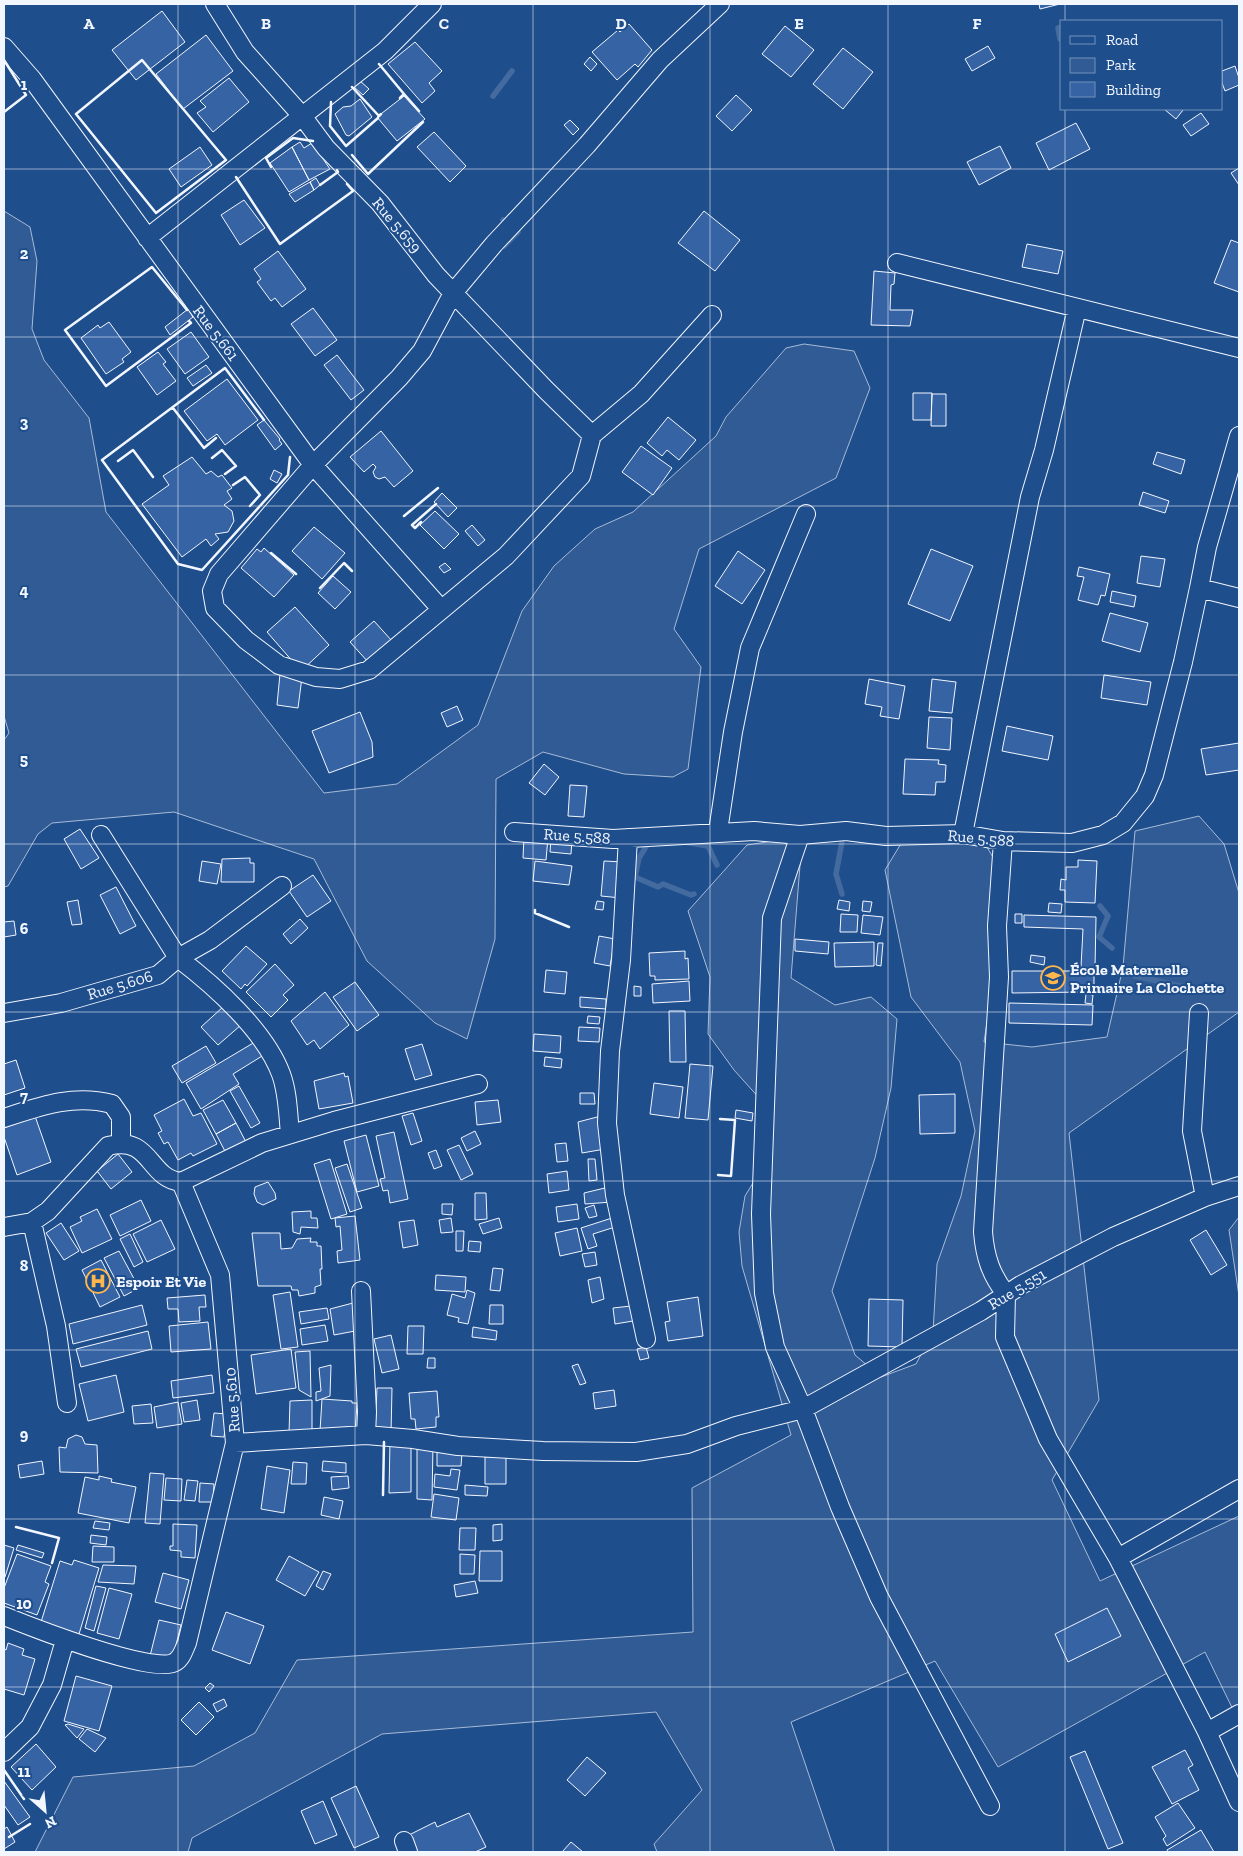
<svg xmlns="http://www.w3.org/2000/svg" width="1243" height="1856" font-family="'Zilla Slab',serif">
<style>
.green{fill:#305b95;stroke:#a8bbd7}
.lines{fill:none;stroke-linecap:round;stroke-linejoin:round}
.stream{stroke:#446ba0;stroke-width:5.5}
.building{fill:#3563a3;stroke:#f2f6ff}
.minor-casing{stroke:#f2f6ff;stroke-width:20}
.minor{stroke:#1f4e8c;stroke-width:18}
.wall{stroke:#f2f6ff;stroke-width:2.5}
.grid{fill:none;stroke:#f2f6ff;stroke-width:1;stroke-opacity:0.55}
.labels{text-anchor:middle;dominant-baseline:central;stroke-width:4;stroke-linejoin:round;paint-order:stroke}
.street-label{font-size:16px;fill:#f2f6ff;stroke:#1f4e8c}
.poi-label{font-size:16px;font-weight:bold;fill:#f2f6ff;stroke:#1f4e8c;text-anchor:start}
.grid-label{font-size:16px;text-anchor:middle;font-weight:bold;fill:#f2f6ff;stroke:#1f4e8c;stroke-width:4;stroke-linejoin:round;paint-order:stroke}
</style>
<rect width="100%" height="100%" fill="#1f4e8c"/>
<path class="green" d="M4,211L30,227L37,261L32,329L44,360L89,418L106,512L324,793L397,784L478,725L522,611L554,566L595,529L633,512L716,436L726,417L786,348L804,344L854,351L870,388L836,478L699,549L674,629L701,667L688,769L673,777L624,774L543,752L496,779L495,939L467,1039L435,1023L367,961L314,859L174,812L52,823L38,834L8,886L4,887V740L9,733L4,716Z
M1199,816L1224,844L1239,893V1012L1069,1133L1099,1400L1052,1480L1100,1581L1239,1516V1722L1205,1652L998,1767L935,1661L791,1722L835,1852H657L654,1844L702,1790L656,1712L382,1734L192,1838L188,1852H35L73,1777L194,1766L255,1733L297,1660L693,1632L692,1488L791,1435L742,1266L739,1232L745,1196L764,1165L761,1100L734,1070L708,1034L710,977L688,911L747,845L780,840L801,853L791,978L835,1005L871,997L897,1019L891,1088L875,1158L832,1291L855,1355L881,1377L916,1364L933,1332L937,1264L961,1196L975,1131L960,1062L911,997L885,870L902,842H984L1004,876L1000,934L984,1042L1032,1047L1107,1037L1123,967L1135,831Z
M1239,1217V1296L1229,1230Z"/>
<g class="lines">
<path class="stream" d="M1062,27L1058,28L1060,39L1062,38
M493,96L512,71
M503,220L518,232L504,246
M649,842L639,858L635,877L658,887L663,884L691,895L694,894
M684,842L708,846L717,865
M842,894L836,874L843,836
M1100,906L1108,916L1099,937L1112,948
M1135,976L1194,989"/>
</g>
<path class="building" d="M1039,4H1060L1040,9Z
M162,11L185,42L136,80L112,50Z
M629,24L652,50L638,67L635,64L617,80L592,52L618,30L620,32Z
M785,26L814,50L791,77L762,54Z
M206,35L233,71L183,109L156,74Z
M415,42L442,71L429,83L435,91L422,103L388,64Z
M988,46L995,58L972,71L965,59Z
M843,48L873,72L843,109L813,84Z
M590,57L597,64L591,71L584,64Z
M1235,66L1239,78V85L1225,91L1222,83V71Z
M229,78L249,102L213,132L197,113L206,107L200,101Z
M359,80L369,89L363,95L354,87Z
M736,95L752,110L732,131L716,116Z
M404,96L425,119L397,141L377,117Z
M360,99L372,117L349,136L346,135L335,114L343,107L351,106Z
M1164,109H1181L1183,110L1176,119Z
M1201,113L1209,124L1191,136L1183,125Z
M570,120L579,129L573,135L564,125Z
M1076,123L1090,149L1049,170L1036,143Z
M434,132L466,166L450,182L417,147Z
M300,142L304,148L312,143L330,169L309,180L292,147Z
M1000,146L1011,168L979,185L967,162Z
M200,147L212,165L181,187L169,169Z
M292,147L309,180L289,192L270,163Z
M1239,168V185L1231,173Z
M316,178L320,185L314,190L310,182Z
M310,182L314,190L295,202L289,194Z
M244,200L265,228L240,245L221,215Z
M704,211L740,240L715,271L678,243Z
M1231,240L1239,243V292L1214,283Z
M1027,244L1063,251L1058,274L1022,267Z
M278,251L306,289L282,307L275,298L271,301L257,282L261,279L254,269Z
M874,271L895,273L894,284L891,285L890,310H913L910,326L871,325Z
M313,308L337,340L315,356L291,324Z
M188,309L193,317L170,335L165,327Z
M109,322L131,352L122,359L124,362L106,374L81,338L98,325L100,328Z
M191,332L209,357L185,374L167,349Z
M158,352L166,362L163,364L176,381L157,395L137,367Z
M337,355L364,390L351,400L324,365Z
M206,365L212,373L193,386L187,378Z
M227,379L258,420L225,445L217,434L207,441L184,411Z
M913,393H932L931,420H913Z
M932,394H946V426H931Z
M668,417L696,440L679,460L667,450L662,456L647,443Z
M264,420L280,439L279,440L282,444L275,450L257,425Z
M381,431L413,471L394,487L385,477L379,479L375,477L373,472L376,467L373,464L364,472L350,457Z
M641,446L672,468L653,495L622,472Z
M1157,452L1185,460L1181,474L1153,464Z
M192,457L206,474L211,471L218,477L222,475L232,488L227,491L232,499L224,505L232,511L234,521L228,532L215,534L219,539L211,546L206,539L182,557L142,504L169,485L163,476Z
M274,470L282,474L277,483L270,479Z
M1143,492L1169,501L1165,513L1139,505Z
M442,493L457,508L448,517L434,502Z
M435,511L459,534L444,549L420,525Z
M472,525L485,540L478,546L465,531Z
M314,527L345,553L322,579L292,551Z
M264,548L294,575L274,597L241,568L257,549L261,552Z
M931,549L973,566L950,621L908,604Z
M738,551L765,570L742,604L715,586Z
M1141,556L1165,559L1160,587L1137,583Z
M445,563L451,569L444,573L439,567Z
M1079,567L1110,574L1105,596L1101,595L1098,605L1078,600L1084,577L1077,576Z
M333,576L351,592L335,609L318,593Z
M1112,591L1136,596L1134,607L1110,602Z
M295,607L329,645L301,671L267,632Z
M1110,613L1148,623L1140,652L1102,641Z
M374,621L392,641L369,663L350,642Z
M280,674L302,677L298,708L277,705Z
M1104,675L1151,682L1147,705L1101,698Z
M869,679L905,686L899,719L880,716L882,707L865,704Z
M932,679L956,682L952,713L929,711Z
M457,706L463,720L447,727L441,713Z
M360,712L372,742L373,757L329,773L312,731Z
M929,717L952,718L950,750L927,748Z
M1007,726L1053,736L1048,760L1002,751Z
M1239,743V770L1206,775L1201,749Z
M905,759L939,760L938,764L946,765L945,782H936L935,795L903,794Z
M544,764L559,777L545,795L529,783Z
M570,785L587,786L584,817L568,816Z
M80,829L99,858L81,869L64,839Z
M524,836L548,838L546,860L523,858Z
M551,838L572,840L571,854L550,852Z
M250,858V863H254V882H221L222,859Z
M1078,860L1097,861L1095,903L1065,902V890H1060L1061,879L1066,880V867H1078Z
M202,861L221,864L217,884L199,881Z
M535,861L572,866L569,885L533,881Z
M604,861L623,862L621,898L601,896Z
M313,875L331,901L307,917L289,891Z
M116,887L136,926L120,934L100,895Z
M78,900L82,924L72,925L67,902Z
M839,900L850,902L849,911L837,909Z
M597,901L604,902L603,910L595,909Z
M863,901L872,902L870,912L862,911Z
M1049,903L1062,904L1061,913L1048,912Z
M841,914L858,915L857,932H840Z
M1015,914H1022V923H1015Z
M863,915L883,917L880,935L861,933Z
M1024,915L1096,917L1095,968L1081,967L1083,929L1024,927Z
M300,919L308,928L291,944L283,934Z
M14,921L16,935L4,937V922Z
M599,936L615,939L610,966L594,963Z
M795,939L829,942L828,954L795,951Z
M874,942V966L835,967L834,943Z
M878,943H883L881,966L876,965Z
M246,946L267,964L247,986L245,984L241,989L222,971Z
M685,951V959L688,958L689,979L655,980V976H650L649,953Z
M1031,955L1045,957L1044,965L1030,962Z
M275,964L294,985L283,995L288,1000L271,1017L246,992Z
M546,970L567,972L565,994L544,992Z
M1012,971H1094V989H1084V992L1012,993Z
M689,981L690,1001L653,1003L652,984Z
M355,982L379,1015L357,1031L333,997Z
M634,986L641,987V996H634Z
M325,992L349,1025L320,1049L314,1040L307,1045L291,1021Z
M1086,994L1093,995L1092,1004L1085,1003Z
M580,997L606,999V1009L580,1007Z
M1009,1003L1093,1005L1092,1025L1009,1023Z
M224,1006L241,1025L218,1045L201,1027Z
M669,1011H685L686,1062H670Z
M588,1016L600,1017L599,1024L587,1023Z
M579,1027L600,1028L599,1042L578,1041Z
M534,1034L561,1036L560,1053L533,1051Z
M260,1039L267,1053L233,1074L239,1084L201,1109L186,1083Z
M422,1044L432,1075L415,1080L405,1049Z
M206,1046L216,1063L182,1083L172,1066Z
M545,1057L562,1059L561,1068L544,1066Z
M16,1060L25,1088L4,1095V1064Z
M690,1064L713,1066L708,1120L685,1118Z
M344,1073L345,1077L348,1076L353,1103L319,1109L314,1081Z
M654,1083L683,1087L679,1118L650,1114Z
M239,1086L260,1123L251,1128L230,1091Z
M580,1093H594L595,1104H580Z
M955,1094V1133L920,1134L919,1095Z
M184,1099L193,1116L201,1113L217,1144L193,1156L191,1153L178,1160L168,1142L164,1144L158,1133L162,1131L154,1115Z
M223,1100L236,1123L216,1134L203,1110Z
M498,1100L501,1122L477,1125L475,1102Z
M736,1110L753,1113L752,1121L735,1118Z
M413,1113L422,1141L411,1145L402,1116Z
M35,1116L51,1162L17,1175L4,1137V1128Z
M601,1116L605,1149L582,1153L578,1122Z
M236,1123L247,1144L227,1155L216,1134Z
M475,1131L481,1144L467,1151L461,1138Z
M394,1132L408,1199L390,1203L388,1190L383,1191L380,1179L385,1178L376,1136Z
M366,1135L379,1186L357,1192L344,1141Z
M566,1143L568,1161L557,1162L555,1144Z
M459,1145L473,1174L461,1180L447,1150Z
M436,1150L442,1166L434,1169L428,1153Z
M118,1154L132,1172L111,1189L97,1171Z
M330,1159L347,1214L331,1219L314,1164Z
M588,1159H595L597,1180L589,1181Z
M347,1164L362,1208L350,1212L335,1168Z
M567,1171L569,1190L549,1193L547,1174Z
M268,1182L275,1193L276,1199L263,1205L257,1202L254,1194L255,1187Z
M609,1187L612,1202L585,1204L584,1193Z
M475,1193H486L487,1219L475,1220Z
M141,1200L151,1221L120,1236L110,1215Z
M442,1204H453L452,1215L442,1214Z
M577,1204L579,1219L558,1222L556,1207Z
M594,1205L597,1216L589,1218L585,1208Z
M97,1209L112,1239L82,1253L70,1227L82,1221L80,1217Z
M311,1211V1218H317L318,1228L301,1227L300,1234L293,1232L292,1212Z
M355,1216L360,1260L338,1263L337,1251L342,1250L340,1226L336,1227L335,1218Z
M451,1218L453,1232L441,1233L439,1220Z
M499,1218L502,1228L483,1234L479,1224Z
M612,1218L615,1227L593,1234L597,1246L588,1249L581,1228Z
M161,1220L175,1249L147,1262L133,1234Z
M414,1220L418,1245L403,1248L399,1222Z
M61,1223L79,1251L64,1260L46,1233Z
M577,1228L582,1251L560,1256L555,1233Z
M1206,1230L1227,1265L1211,1275L1190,1240Z
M456,1231H464L463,1251H456Z
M252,1233H280L281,1249L292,1248L297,1239L311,1238L310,1242H317V1246H321L322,1269H320L321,1285L315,1287V1293L299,1296L298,1290H292L291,1286H258Z
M130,1234L143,1262L134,1267L120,1239Z
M469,1241L481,1242L480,1252L468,1251Z
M119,1251L139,1288L124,1296L104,1258Z
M595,1252L597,1265L585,1267L582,1254Z
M101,1260L120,1297L100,1307L82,1270Z
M493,1268L503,1269L500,1291L490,1290Z
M436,1275L466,1277L465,1292L435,1290Z
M600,1277L604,1299L592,1303L588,1280Z
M467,1290L475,1293L468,1324L458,1322L459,1318L447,1315L452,1294L465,1298Z
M290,1292L298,1347L281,1349L273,1295Z
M205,1295L206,1307H199L200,1321L179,1322L178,1309H168L167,1298Z
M698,1297L703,1336L668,1341L665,1322L670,1321L667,1302Z
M869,1299L903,1300L902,1347L868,1346Z
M353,1303L355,1331L334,1335L330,1309Z
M142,1305L147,1325L73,1344L69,1324Z
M490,1305H503V1324H489Z
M631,1306L633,1321L615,1324L613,1308Z
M327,1308L329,1319L301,1324L299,1312Z
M208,1322L211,1349L171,1352L169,1326Z
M325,1325L328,1341L302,1345L300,1329Z
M408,1326H424L423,1354H407Z
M473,1327L497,1331L496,1340L472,1337Z
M148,1331L152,1349L81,1367L76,1349Z
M391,1335L399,1369L382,1373L374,1339Z
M646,1347L649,1358L640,1360L637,1349Z
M291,1349L296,1388L256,1394L251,1355Z
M310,1351L311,1397L299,1390L295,1352Z
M428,1358H435V1368H427Z
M578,1364L586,1383L580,1385L572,1366Z
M331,1365L330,1396L316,1401V1392L321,1391L319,1368Z
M116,1375L124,1412L88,1421L79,1384Z
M212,1375L214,1393L173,1398L171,1381Z
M377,1388H392L391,1434L375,1433Z
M614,1390L616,1406L595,1409L593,1393Z
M437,1391L439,1417H436V1427L416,1429L415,1419H411L409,1393Z
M322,1399L352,1401V1403H357L355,1433L320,1431Z
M197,1400L200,1420L184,1422L181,1403Z
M312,1400V1438L289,1433L290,1401Z
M178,1402L182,1424L157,1428L154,1407Z
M151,1404L153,1423L134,1424L132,1406Z
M214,1413L227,1414L224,1437L211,1436Z
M76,1435L82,1437L85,1444L97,1445L98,1473L60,1472L59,1447L66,1448L68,1439Z
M390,1440H411V1492L389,1493Z
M417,1445H433L432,1500L417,1499Z
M437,1446L462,1453L461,1466H437Z
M506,1456V1484H485V1457Z
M42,1461L44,1474L20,1478L18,1465Z
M323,1461L346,1463V1473L322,1471Z
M293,1462L307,1463L306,1484H291Z
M267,1466L290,1470L284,1513L261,1509Z
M451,1469L460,1470L457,1490L434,1487L435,1474L450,1476Z
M150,1473L164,1474L160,1524L145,1523Z
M99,1476L112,1479L111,1482L136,1487L129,1523L78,1513L85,1477L99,1480Z
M348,1476L349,1488L332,1490L331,1477Z
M166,1478L182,1479L181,1501L164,1500Z
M187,1480L198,1481L195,1501L184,1500Z
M200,1483L214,1484L213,1502H199Z
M465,1485L488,1487L487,1496L465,1495Z
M434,1494L459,1498L456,1520L431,1517Z
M324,1497L343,1501L339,1519L321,1515Z
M95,1521L110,1523L109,1530L93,1528Z
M173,1524L197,1525L195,1558L181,1557V1551L170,1550V1546H173Z
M502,1524V1540L493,1541V1525Z
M460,1528H476L475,1550H459Z
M91,1535L107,1537L106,1545L90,1543Z
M4,1545L14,1548L5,1577H4Z
M18,1545L44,1553L42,1558L16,1550Z
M93,1546L114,1547V1562H92Z
M480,1551H502V1581H479Z
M17,1554L51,1566L45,1582L49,1584L37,1615L4,1603V1588Z
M460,1554L475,1555L474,1574H460Z
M289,1556L319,1572L305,1596L276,1580Z
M74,1560L99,1568L79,1634L41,1622L60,1561L72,1565Z
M103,1565L136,1566L134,1584L98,1582Z
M323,1571L331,1574L323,1590L316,1586Z
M163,1573L189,1580L181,1609L155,1602Z
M475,1581L478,1593L456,1597L454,1585Z
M96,1586L106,1588L94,1631L85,1628Z
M109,1588L132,1594L119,1639L97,1633Z
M1107,1608L1121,1636L1068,1662L1055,1634Z
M226,1612L264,1626L250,1664L212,1650Z
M159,1620L181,1625L172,1661L150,1656Z
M8,1643L24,1649L22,1655L35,1659L24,1695L4,1689V1649L6,1650Z
M76,1676L112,1686L99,1731L64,1721Z
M210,1683L214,1686L209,1692L205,1688Z
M224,1699L227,1706L217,1712L213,1704Z
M199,1702L214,1717L196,1735L181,1720Z
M68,1724L84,1729L77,1738L65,1725Z
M87,1729L106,1738L95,1752L79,1739Z
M36,1744L56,1767L32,1790L11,1767Z
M1185,1750L1193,1765L1188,1768L1199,1790L1172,1804L1152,1767Z
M1085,1751L1123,1843L1108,1849L1070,1757Z
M587,1757L606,1773L585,1796L567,1780Z
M4,1781L30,1817L18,1825L4,1805Z
M356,1786L379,1837L354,1848L331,1798Z
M323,1801L337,1835L315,1844L301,1811Z
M1178,1803L1195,1828L1167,1846L1163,1839L1166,1836L1155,1817Z
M469,1813L486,1847L475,1852H418L409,1835L435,1822L437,1827Z
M7,1827L15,1842L4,1849V1829Z
M1201,1830L1214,1852H1168L1167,1850Z
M571,1842L583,1852H562Z"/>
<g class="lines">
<g class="minor-casing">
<path id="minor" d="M215,4L245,52L303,117L326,148L380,203L436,275L546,390L592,435
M4,47L32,79L313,465L441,609
M147,238L385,51L432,4
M897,263L1239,348
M712,315L641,394L592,435L581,476L506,556L369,670L340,679L316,677L279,665L246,640L215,608L212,591L219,574L313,465L399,378L422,351L453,293L494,244L587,145L660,60L720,4
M1199,588L1207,547L1239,436
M718,831L733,732L750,648L806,514
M514,832L613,839L754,831L800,835L846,831L886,836L963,834L1003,841L1072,843L1103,835L1123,823L1145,796L1154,775L1183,662L1199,588L1239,598
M963,834L1030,497L1044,450L1077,308
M800,835L772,918L761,1214L764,1293L775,1347L803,1409L840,1507L879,1597L990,1806
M628,838L621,960L610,1051L607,1123L615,1195L646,1339
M1003,841L997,926L999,977L983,1232C985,1257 991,1275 1006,1294L1005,1337L1048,1439L1118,1558L1207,1732L1239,1802
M282,886L210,940L178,958C215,986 265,1031 281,1074C288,1093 288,1114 290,1134
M4,1013L61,1003L158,975L178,958L101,835
M1199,1013L1192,1131L1205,1197
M4,1118C41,1106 73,1094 112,1104L121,1117V1143
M181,1182L262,1143L334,1121L478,1084
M32,1222L56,1326L67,1403
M4,1227L32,1222L48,1211L108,1146C152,1135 147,1178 181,1182L220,1275L235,1443L187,1643C184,1649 182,1658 175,1662C156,1676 29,1626 4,1616
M361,1291L367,1412L366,1435
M235,1443L366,1435L413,1439L458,1446L543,1451L636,1452L687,1444L736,1426L803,1409L981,1311L1021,1285L1113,1237L1205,1197L1239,1186
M1118,1558L1239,1489
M1207,1732L1239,1714
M4,1752L30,1727L52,1685L65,1640
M404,1841L408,1852"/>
</g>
<use href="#minor" class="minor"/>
<path class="wall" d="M4,60L26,95L4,112
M142,60L226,160L156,213L76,114Z
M379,64L404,94
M352,87L379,116L381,114
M400,98L404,94L419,111
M331,102L330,126L346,146L378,118
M352,155L368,174L423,122
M271,167L266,158L293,138L313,141
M236,177L280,244L353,191L347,184
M320,185L338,172L337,170
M187,310L152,267L65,330L106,386L191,323L189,321
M173,408L204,448L216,438
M264,420L225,368L102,460L178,564L202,570L288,475L290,457
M212,458L222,450L236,466L225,474
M118,461L133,450L153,477
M233,485L245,477L260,495L250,506
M404,516L438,488
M412,525L415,528L421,522
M412,525L436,504
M271,553L296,574
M320,588L344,563L352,571
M535,910V913L569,927
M718,1175L731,1176L735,1120L720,1119
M383,1495L384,1442
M16,1527L59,1538L52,1563
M4,1770L24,1799
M9,1837L30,1824"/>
</g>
<path class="grid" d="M178,4V1852M355,4V1852M533,4V1852M710,4V1852M888,4V1852M1065,4V21M1065,109V1852M4,169H1239M4,337H1239M4,506H1239M4,675H1239M4,844H1239M4,1012H1239M4,1181H1239M4,1350H1239M4,1519H1239M4,1687H1239"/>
<defs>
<g id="school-ring" transform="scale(1.25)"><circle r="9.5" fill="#1f4e8c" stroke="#ffb74d" stroke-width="1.5"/><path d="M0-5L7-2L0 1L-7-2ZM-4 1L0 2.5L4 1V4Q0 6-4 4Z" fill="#ffb74d"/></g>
<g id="hospital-ring" transform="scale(1.25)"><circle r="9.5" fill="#1f4e8c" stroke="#ffb74d" stroke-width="1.5"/><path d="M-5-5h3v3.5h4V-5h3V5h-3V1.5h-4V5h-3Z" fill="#ffb74d"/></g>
</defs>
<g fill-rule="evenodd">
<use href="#school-ring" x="1053" y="978"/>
<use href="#hospital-ring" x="98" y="1281"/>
</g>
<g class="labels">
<g class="street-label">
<text transform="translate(397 225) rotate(50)">Rue 5.659</text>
<text transform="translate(216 333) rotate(53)">Rue 5.661</text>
<text transform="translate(577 836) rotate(4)">Rue 5.588</text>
<text transform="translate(981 838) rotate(5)">Rue 5.588</text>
<text transform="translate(120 985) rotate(-17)">Rue 5.606</text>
<text transform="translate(1017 1289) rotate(-31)">Rue 5.551</text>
<text transform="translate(232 1400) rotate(-94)">Rue 5.610</text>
</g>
<g class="poi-label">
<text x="1070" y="969">École Maternelle<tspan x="1070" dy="18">Primaire La Clochette</tspan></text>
<text x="116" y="1281">Espoir Et Vie</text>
</g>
</g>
<g class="grid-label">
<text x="89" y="29">A</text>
<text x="266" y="29">B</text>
<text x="444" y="29">C</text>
<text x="621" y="29">D</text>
<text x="799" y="29">E</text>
<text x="977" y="29">F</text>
<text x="24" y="90">1</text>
<text x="24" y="259">2</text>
<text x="24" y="428">3</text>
<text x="24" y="596">4</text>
<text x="24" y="765">5</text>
<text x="24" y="934">6</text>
<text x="24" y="1102">7</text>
<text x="24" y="1271">8</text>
<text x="24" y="1440">9</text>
<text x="24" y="1609">10</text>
<text x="24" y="1777">11</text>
</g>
<rect width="1243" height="1856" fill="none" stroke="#f2f6ff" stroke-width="10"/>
<rect x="1060" y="20" width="162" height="90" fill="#1f4e8c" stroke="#7391ba"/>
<rect x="1070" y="36" width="25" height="8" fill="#1f4e8c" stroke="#7391ba"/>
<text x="1106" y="45" font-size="15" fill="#f2f6ff">Road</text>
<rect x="1070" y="58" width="25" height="15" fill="#305b95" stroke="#7391ba"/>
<text x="1106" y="70" font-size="15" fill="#f2f6ff">Park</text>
<rect x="1070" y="82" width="25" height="15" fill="#3563a3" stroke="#7391ba"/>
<text x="1106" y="95" font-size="15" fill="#f2f6ff">Building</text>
<g transform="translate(45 1811) rotate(153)" stroke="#1f4e8c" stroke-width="4" paint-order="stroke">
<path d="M0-4L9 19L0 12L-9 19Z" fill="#f2f6ff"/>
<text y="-8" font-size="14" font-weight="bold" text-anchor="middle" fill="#f2f6ff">N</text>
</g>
</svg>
